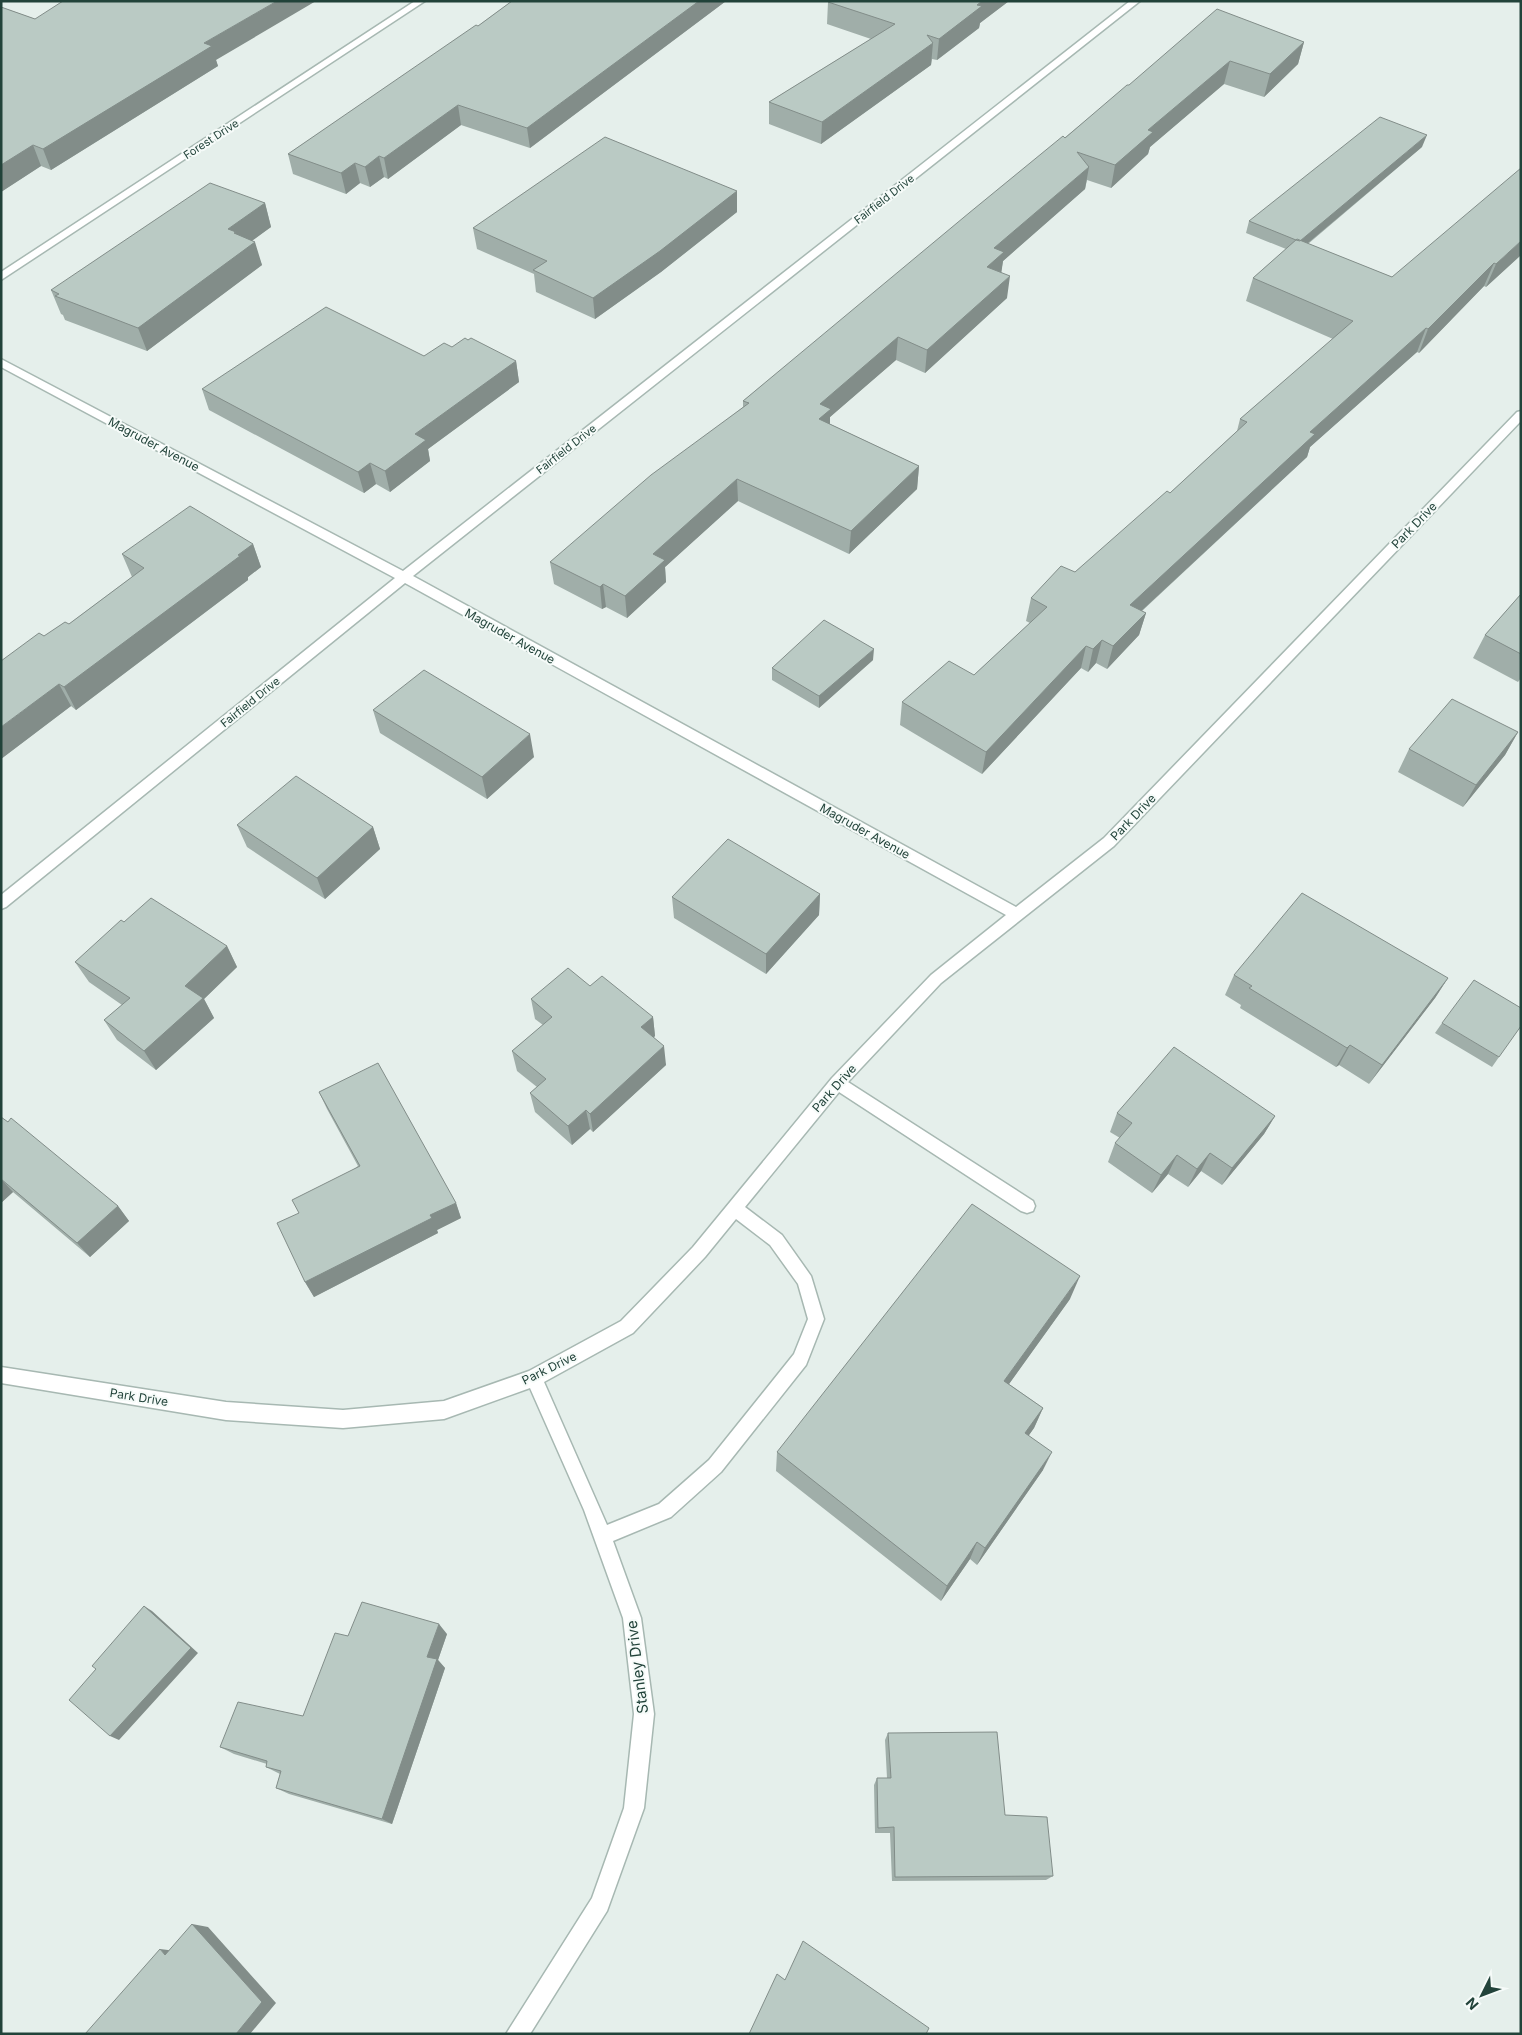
<svg xmlns="http://www.w3.org/2000/svg" width="1522" height="2035" font-family="Inter,sans-serif">
<style>
.lines{fill:none;stroke-linecap:round;stroke-linejoin:round}
.minor-casing{stroke:#a7b8b2;stroke-width:3}
.minor{fill:#fff;fill-rule:evenodd}
.wall{fill:#a0aea9}
.shaded-wall{fill:#828d89}
.building{fill:#bacac4;stroke:#828d89}
.labels{text-anchor:middle;dominant-baseline:central;stroke-width:4;stroke-linejoin:round;paint-order:stroke}
.far-street-label{font-size:11px;fill:#22433a;stroke:#f6fbf9}
.street-label{font-size:12px;fill:#22433a;stroke:#f6fbf9}
.near-street-label{font-size:15px;fill:#22433a;stroke:#f6fbf9}
</style>
<rect width="100%" height="100%" fill="#e5efeb"/>
<g class="lines">
<g class="minor-casing">
<path id="minor" d="M415,1H425L1,280V272Z
M1130,1H1140L413,576L1016,907L1104,838L1517,412L1521,411V421L1114,846L941,983L848,1082L1033,1201L1035,1206L1033,1211L1027,1213L1021,1211L839,1092L745,1207L782,1235L811,1276L824,1319L806,1365L721,1472L671,1517L613,1541L641,1618L654,1714L644,1808L607,1911L530,2034H506L592,1898L624,1808L634,1714L623,1618L584,1510L530,1388L444,1419L343,1428L226,1420L1,1383V1367L226,1402L343,1410L444,1401L529,1371L621,1321L693,1247L832,1078L931,975L1006,915L405,583L6,907L1,909V895L395,578L1,367V359L403,571ZM736,1219L770,1245L798,1284L808,1319L794,1354L709,1460L659,1504L607,1525L544,1382L633,1333L705,1257Z"/>
</g>
<use href="#minor" class="minor"/>
</g>
<path class="wall" d="M512,1H726L530,148L461,125L388,179L384,177L370,187L360,183L346,194L293,174L288,154L478,26Z
M829,1H1009L980,23L979,28L937,60L932,59L931,65L821,144L769,124V102L871,39L827,24L828,2Z
M1,7L35,19L216,60L218,66L51,170L41,166L1,192Z
M1304,42L1298,64L1264,97L1224,84L1150,147L1148,154L1111,188L1087,180L1085,189L1003,261L1001,272L1007,298L925,373L896,360L830,417V424L919,466L917,489L849,554L738,501L665,567L666,582L627,618L606,607L602,609L554,584L550,562L743,407V401L1129,85Z
M1422,147L1308,244L1392,277L1521,255L1486,287L1484,286L1419,353L1417,352L1310,447L1307,457L1142,611L1146,613L1139,635L1107,669L1096,663L1088,672L1081,668L982,774L900,725L902,702L974,675L1030,623L1026,621L1031,598L1075,572L1170,493L1237,431L1240,419L1333,339L1246,301L1253,278L1286,249L1246,233L1249,221Z
M737,191V212L661,272L595,319L536,292L534,274L477,249L473,228Z
M265,203L271,227L252,240L262,265L147,351L65,320L63,315L61,314L51,290Z
M452,347L516,361L519,382L428,449L430,461L390,492L376,484L364,493L209,410L202,389L424,356Z
M253,544L261,567L248,577V580L76,710L71,706L1,759L69,624L132,577L122,554Z
M1521,594V678L1518,682L1473,658L1485,635Z
M873,660L819,708L772,680V668Z
M373,710L534,757L487,799L380,733Z
M1518,732L1505,755L1463,807L1398,772L1409,749Z
M237,825L373,827L380,849L325,899L247,847Z
M820,894L819,915L766,974L674,918L672,897Z
M124,922L227,946L237,967L204,999L214,1018L156,1070L117,1040L104,1020L122,1005L89,982L75,962Z
M1234,975L1448,978L1435,998L1369,1084L1339,1065L1336,1067L1240,1008L1241,1005L1225,995Z
M590,986L653,1017L655,1036L654,1037L666,1065L593,1132L590,1129L572,1145L535,1112L530,1093L537,1087L517,1071L512,1051L543,1025L535,1019L531,999Z
M1442,1023L1499,1057L1492,1067L1435,1033Z
M319,1092L456,1203L461,1218L437,1230L438,1233L314,1297L305,1282L299,1213L358,1166L327,1109Z
M1117,1113L1275,1116L1264,1134L1222,1185L1201,1171L1188,1187L1168,1174L1152,1193L1108,1162L1115,1143L1120,1138L1110,1132Z
M1,1117L118,1206L129,1221L90,1257L13,1192L1,1203Z
M1070,1299L1009,1384L1043,1408L1034,1428L1029,1435L1043,1470L977,1565L970,1559L941,1601L776,1471L777,1452Z
M447,1634L438,1660L445,1668L392,1824L289,1794L276,1788L280,1774L266,1767L267,1764L234,1754L220,1747L303,1716L348,1636Z
M888,1733L1005,1815L1053,1876L1046,1880L892,1881L890,1833H875L874,1785L877,1778H887L885,1740Z"/>
<path class="shaded-wall" d="M277,1H316L216,60L218,66L51,170L43,149L204,43Z
M699,1H726L530,148L527,128Z
M982,1H1009L980,23L979,28L937,60L939,39Z
M1304,42L1298,64L1264,97L1270,74Z
M933,43L931,65L821,144L822,122Z
M1230,61L1224,84L1150,147L1148,154L1111,188L1115,165L1148,130Z
M458,105L461,125L388,179L384,158Z
M1427,135L1422,147L1296,253L1300,241Z
M33,145L41,166L1,192V165Z
M379,156L384,177L370,187L365,167Z
M355,163L360,183L346,194L341,173Z
M1089,167L1085,189L1003,261L1001,275L987,267L994,248Z
M737,191V212L661,272L595,319L593,298Z
M265,203L271,227L241,249L255,242L262,265L147,351L138,328L228,229Z
M1521,241V255L1486,287L1496,264Z
M1494,263L1484,286L1419,353L1428,329Z
M1010,276L1007,298L925,373L927,350Z
M1426,328L1417,352L1310,447L1307,457L1124,627L1130,605L1310,432Z
M898,337L896,360L830,417V431L819,419L820,404Z
M516,361L519,382L428,449L430,461L390,492L385,471L415,434Z
M370,463L376,484L364,493L358,472Z
M919,466L917,489L849,554L851,531Z
M737,479L738,501L665,567L666,582L627,618L625,596L653,554Z
M253,544L261,567L248,577V580L76,710L64,687L238,555Z
M603,584L606,607L602,609L600,587Z
M1146,613L1139,635L1107,669L1113,646Z
M1102,640L1096,663L1088,672L1093,649Z
M1086,646L1081,668L982,774L986,752Z
M874,649L873,660L819,708V696Z
M59,684L71,706L1,759V727Z
M1518,732L1505,755L1463,807L1476,785Z
M530,734L534,757L487,799L482,777Z
M373,827L380,849L325,899L317,878Z
M820,894L819,915L766,974V954Z
M227,946L237,967L204,999L214,1018L156,1070L144,1051L185,986Z
M1448,978L1435,998L1369,1084L1382,1065Z
M653,1017L655,1036L643,1047L641,1027Z
M1350,1045L1339,1065L1336,1067L1347,1048Z
M664,1046L666,1065L593,1132L590,1114Z
M586,1110L590,1129L572,1145L568,1126Z
M1275,1116L1264,1134L1222,1185L1232,1168Z
M1210,1153L1201,1171L1188,1187L1197,1169Z
M1177,1155L1168,1174L1152,1193L1161,1175Z
M1,1179L13,1192L1,1203Z
M456,1203L461,1218L437,1230L438,1233L314,1297L305,1282L430,1215Z
M118,1206L129,1221L90,1257L77,1243Z
M1080,1276L1070,1299L996,1402L1004,1381Z
M1043,1408L1034,1428L1017,1452L1025,1433Z
M1052,1452L1043,1470L977,1565L985,1548Z
M977,1542L970,1559L941,1601L947,1586Z
M144,1606L152,1611L198,1653L119,1740L110,1736Z
M439,1624L447,1634L438,1660L445,1668L392,1824L382,1819L427,1657Z
M192,1924L208,1927L276,2003L250,2034H236Z
M160,1949L176,1951L165,1955Z"/>
<path class="building" d="M63,1H277L204,43L212,46L43,149L33,145L1,165V7L35,19Z
M512,1H699L527,128L458,105L384,158L379,156L365,167L355,163L341,173L288,154L476,25L478,26Z
M829,1H982L977,5L982,6L939,39L927,35L933,43L822,122L769,102L895,24L828,2Z
M1217,9L1304,42L1270,74L1230,61L1148,130L1153,132L1115,165L1077,152L1089,167L994,248L1004,252L987,267L1010,276L927,350L898,337L820,404L831,409L819,419L919,466L851,531L737,479L653,554L665,560L625,596L603,584L600,587L550,562L651,475L749,403L743,401L969,213L1063,136L1065,138L1127,85H1129Z
M1380,117L1427,135L1300,241L1296,240L1249,221Z
M605,137L737,191L660,251L593,298L533,270L547,261L473,228Z
M1521,168V241L1496,264L1494,263L1428,329L1426,328L1310,432L1315,434L1130,605L1146,613L1113,646L1102,640L1093,649L1086,646L986,752L902,702L949,661L974,675L1047,607L1031,598L1061,566L1075,572L1167,491L1170,493L1247,422L1240,419L1353,321L1253,278L1297,239L1392,277Z
M210,183L265,203L228,229L236,232L234,233L255,242L138,328L55,296L59,294L51,290Z
M326,307L424,356L444,343L452,347L465,338L468,340L471,338L516,361L415,434L426,440L385,471L370,463L358,472L202,389Z
M190,506L253,544L238,555L240,556L64,687L59,684L1,727V661L39,633L44,636L65,622L69,624L144,568L122,554Z
M1521,594V654L1485,635Z
M824,620L874,649L819,696L772,668Z
M424,670L530,734L482,777L373,710Z
M1452,699L1518,732L1476,785L1409,749Z
M296,776L373,827L317,878L237,825Z
M728,839L820,894L766,954L672,897Z
M1302,893L1448,978L1382,1065L1350,1045L1347,1048L1249,988L1252,986L1234,975Z
M151,898L227,946L185,986L203,998L144,1051L104,1020L130,998L75,962L121,920L124,922Z
M568,968L590,986L602,976L653,1017L641,1027L664,1046L590,1114L586,1110L568,1126L530,1093L546,1079L512,1051L552,1017L531,999Z
M1474,980L1521,1008V1026L1499,1057L1442,1023Z
M1174,1047L1275,1116L1232,1168L1210,1153L1197,1169L1177,1155L1161,1175L1115,1143L1132,1123L1117,1113Z
M378,1063L456,1203L430,1215L432,1218L305,1282L277,1223L299,1213L292,1200L360,1166L319,1092Z
M1,1117L8,1122L11,1118L118,1206L77,1243L1,1179Z
M972,1204L1080,1276L1004,1381L1043,1408L1025,1433L1052,1452L985,1548L977,1542L947,1586L777,1452Z
M362,1602L439,1624L427,1657L437,1659L382,1819L276,1788L281,1771L266,1767L267,1761L220,1747L238,1702L303,1716L335,1633L348,1636Z
M144,1606L191,1648L110,1736L69,1700L96,1669L92,1666Z
M997,1732L1005,1815L1047,1817L1053,1876L895,1877L894,1827L878,1828L877,1778H891L888,1733Z
M192,1924L262,2002L236,2034H85L160,1949L165,1955Z
M803,1941L929,2028L926,2034H749L777,1974L785,1980Z"/>
<g class="labels">
<g class="far-street-label">
<text transform="translate(211 139) rotate(-33)">Forest Drive</text>
<text transform="translate(884 199) rotate(-38)">Fairfield Drive</text>
<text transform="translate(566 449) rotate(-38)">Fairfield Drive</text>
<text transform="translate(250 702) rotate(-39)">Fairfield Drive</text>
</g>
<g class="street-label">
<text transform="translate(154 444) rotate(28)">Magruder Avenue</text>
<text transform="translate(1414 525) rotate(-46)">Park Drive</text>
<text transform="translate(510 636) rotate(29)">Magruder Avenue</text>
<text transform="translate(1133 817) rotate(-46)">Park Drive</text>
<text transform="translate(865 831) rotate(29)">Magruder Avenue</text>
<text transform="translate(834 1088) rotate(-48)">Park Drive</text>
<text transform="translate(549 1368) rotate(-26)">Park Drive</text>
<text transform="translate(139 1397) rotate(9)">Park Drive</text>
</g>
<g class="near-street-label">
<text transform="translate(637 1667) rotate(-97)">Stanley Drive</text>
</g>
</g>
<rect width="1522" height="2035" fill="none" stroke="#22433a" stroke-width="5"/>
<g transform="translate(1482 1995) rotate(228)" stroke="#f6fbf9" stroke-width="4" paint-order="stroke">
<path d="M0-4L9 19L0 12L-9 19Z" fill="#22433a"/>
<text y="-8" font-size="14" font-weight="bold" text-anchor="middle" fill="#22433a">N</text>
</g>
</svg>
